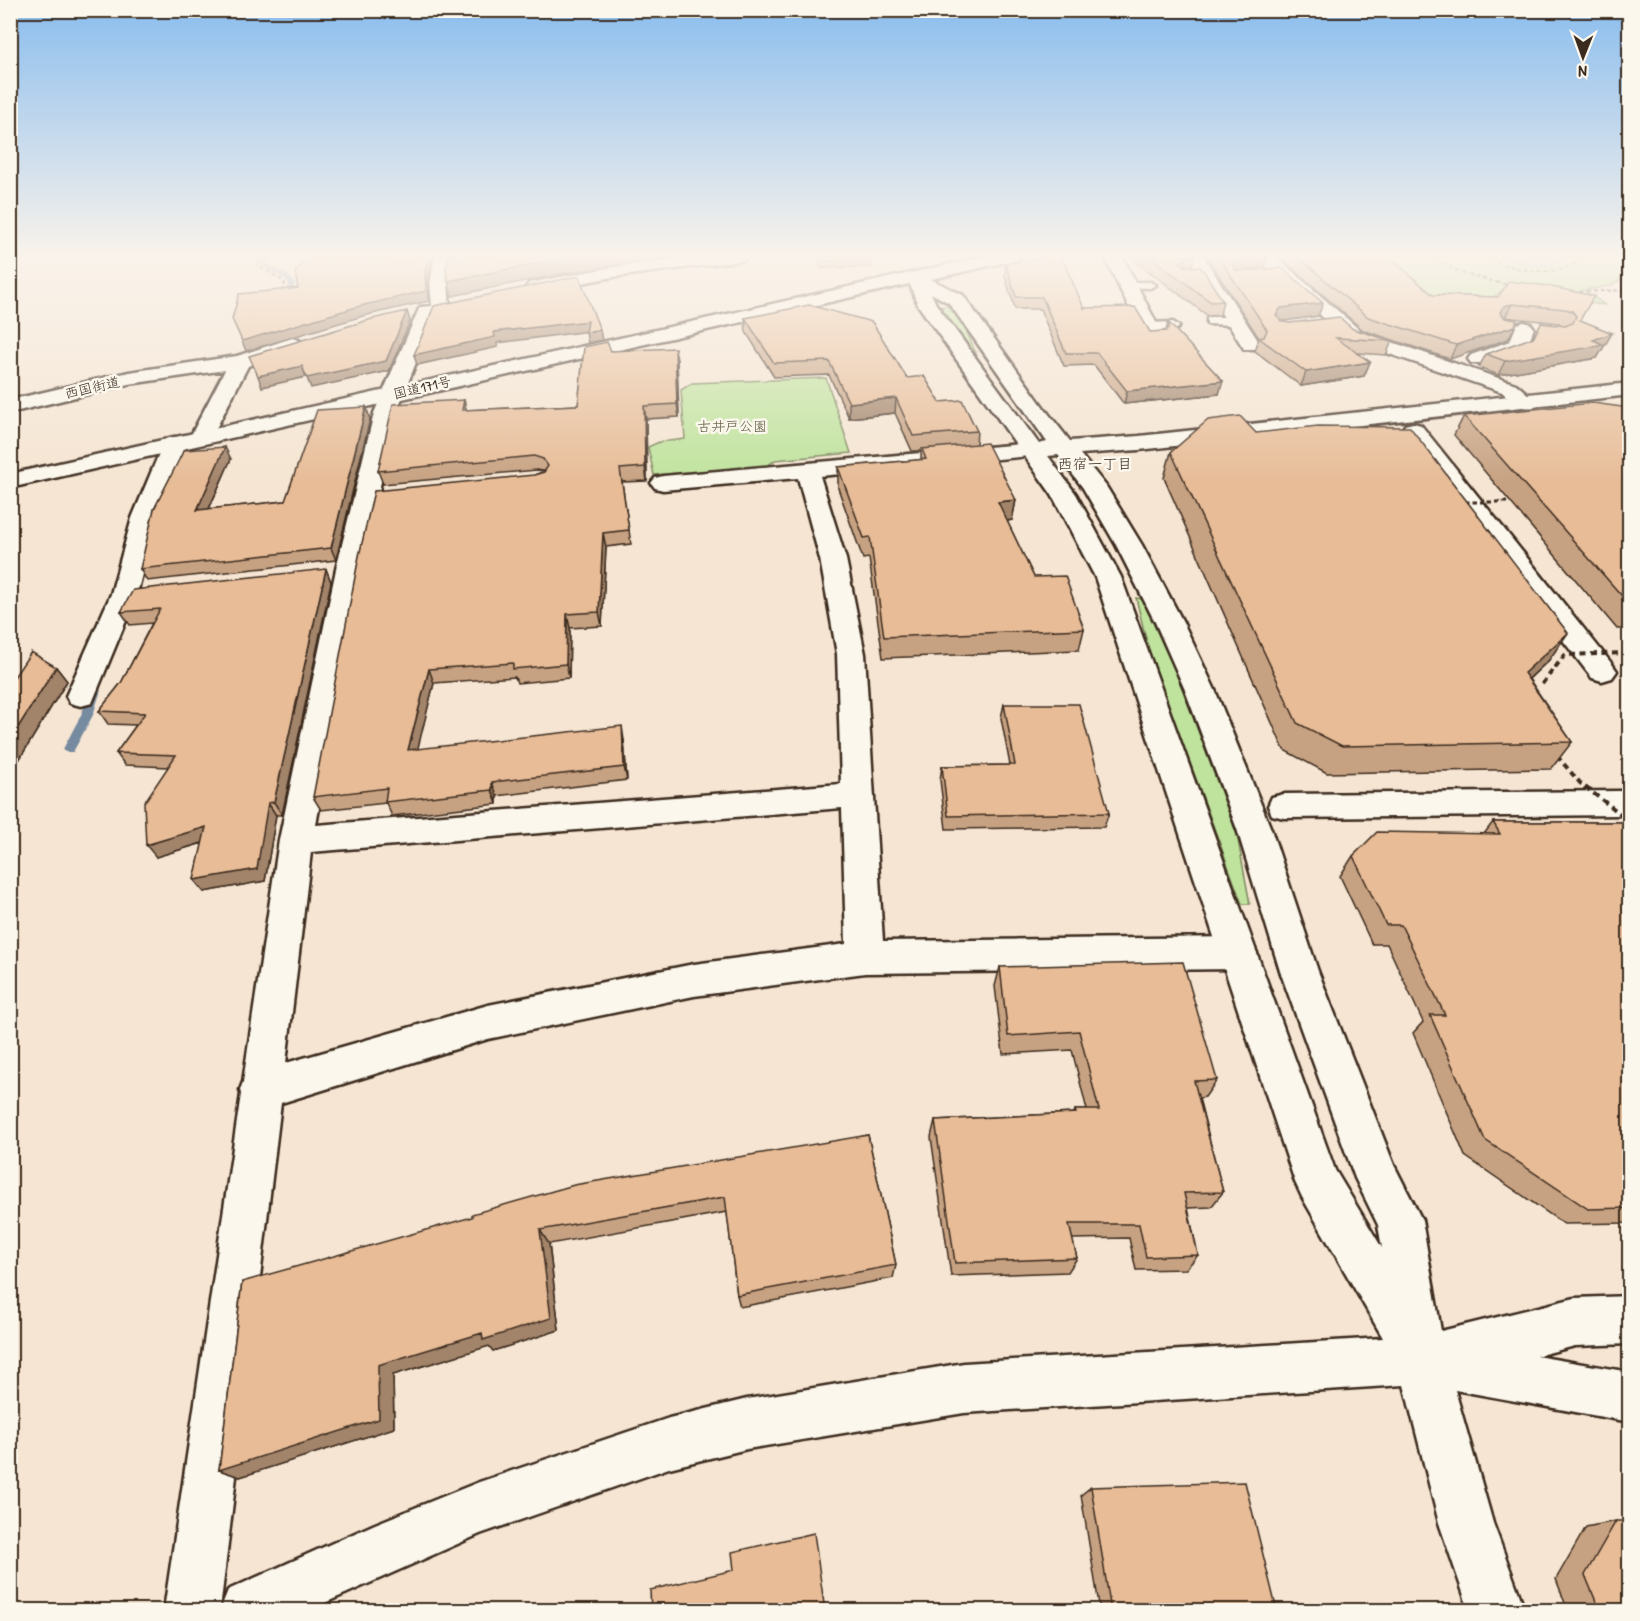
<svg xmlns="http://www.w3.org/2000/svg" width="1640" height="1621" font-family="'Patrick Hand','Klee One',sans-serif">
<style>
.green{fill:#bfe39d;stroke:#7d865e;stroke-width:1.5}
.water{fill:#9dcaf7;stroke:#768aa0;stroke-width:1.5}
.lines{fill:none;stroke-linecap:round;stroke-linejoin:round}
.stream{fill:#768aa0;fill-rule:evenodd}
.lane-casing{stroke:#3b2a1e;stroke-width:5}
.street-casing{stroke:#3b2a1e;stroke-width:5}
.secondary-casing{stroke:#3b2a1e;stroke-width:5}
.highway-casing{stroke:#3b2a1e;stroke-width:5}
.path{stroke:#3b2a1e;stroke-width:2;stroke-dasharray:4 3;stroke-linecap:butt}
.lane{fill:#fbf7ec;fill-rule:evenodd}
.street{fill:#fbf7ec;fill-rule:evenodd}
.secondary{fill:#fbf7ec;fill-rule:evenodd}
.highway{fill:#fbf7ec;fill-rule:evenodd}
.path-bridge-far1{stroke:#3b2a1e;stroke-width:3;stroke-dasharray:4.5 3;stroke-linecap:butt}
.path-bridge{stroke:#3b2a1e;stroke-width:4;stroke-dasharray:6 4.5;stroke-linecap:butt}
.wall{fill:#c7a282;stroke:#3b2a1e;stroke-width:1.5}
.shaded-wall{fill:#a2846a;stroke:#3b2a1e;stroke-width:1.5}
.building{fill:#e7bc97;stroke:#3b2a1e;stroke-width:1.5}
.labels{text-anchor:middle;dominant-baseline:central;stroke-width:5;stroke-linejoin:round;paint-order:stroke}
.far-street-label{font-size:14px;fill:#3b2a1e;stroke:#fbf7ec}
.far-park-label{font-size:14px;fill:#5c583e;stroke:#fbf7ec}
.far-neighbourhood-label{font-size:15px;fill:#3b2a1e;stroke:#fbf7ec}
</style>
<rect width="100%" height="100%" fill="#f5e5d2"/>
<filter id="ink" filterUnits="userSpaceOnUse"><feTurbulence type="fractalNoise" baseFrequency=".0167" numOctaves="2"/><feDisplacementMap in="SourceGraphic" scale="12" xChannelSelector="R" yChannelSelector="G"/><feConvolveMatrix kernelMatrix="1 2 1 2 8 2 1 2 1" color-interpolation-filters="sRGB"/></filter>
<g filter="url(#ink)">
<path class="green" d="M1386,256H1629V275L1610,286L1584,290L1605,305L1501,291L1483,306L1408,305Z
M951,305L962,320L977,356L940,307Z
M826,378L851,453L775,460L767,466L654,475L648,447L659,442L685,439L681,390L692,383Z
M1136,598L1142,599L1177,675L1237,835L1250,904H1242L1149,651Z"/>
<path class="water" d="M1497,256H1570C1552,272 1518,264 1497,256Z"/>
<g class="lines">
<path class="stream" d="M263,256H269L266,263L288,275L295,283L288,305L283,304L289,283C281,274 265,272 259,261Z
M242,367L249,369L227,410L220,412L219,410Z
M96,686L101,690L93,715L73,752H65L63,749L81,715L91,690Z"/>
<g class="lane-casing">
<path id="lane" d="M1127,282H1150L1156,285L1150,288L1123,287V283Z
M1211,317H1235L1241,321L1235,325L1207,324V318Z
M1173,322L1179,326L1177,329L1148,331L1142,327L1148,323Z"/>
</g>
<g class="street-casing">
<path id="street" d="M435,256H453L448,283L450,308L448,312H436L396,413L362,569L316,825L841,784L837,654L820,559L798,478L663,490L655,488L651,483L655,478L663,476L1032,443L1040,445L1043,450L1040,455L820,476L846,559L865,654L883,941L1238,937L1251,942L1257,953L1251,964L1238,969L865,973L694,996L488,1039L281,1103L220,1610H164L241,1094L240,1090L243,1082L279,840L336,569L374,413L418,311L420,307L432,306L430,283ZM842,808L846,944L694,964L488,1005L286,1063L311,852Z
M697,256H748L745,260L739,261L613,277L535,292L529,291L526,287L529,283L535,282L613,267Z
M1104,256H1122L1164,338L1161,342H1147L1144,338Z
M1185,256H1203L1261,345L1258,349H1244Z
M1255,256H1275L1362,332L1516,384L1537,402L1534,407C1519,410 1512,401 1502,392L1348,340Z
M1524,322L1531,324L1534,328L1526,349L1485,363H1471L1468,359L1471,355L1510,341L1517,324Z
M292,338L299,340L302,344L299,348L248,366L209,442L201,444L193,442L190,437L225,370L129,384L10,413V400L129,372L237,356Z
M1413,423L1421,425L1612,664L1617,671L1612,678L1602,681L1592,678L1405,435L1402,430L1405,425Z
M174,437L182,439L185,444L156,518L137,594L92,703L81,706L70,703L66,696L111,594L132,518L163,444L166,439Z
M1620,791L1630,794V812L1620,815L1284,818L1272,815L1268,806L1272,797L1284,794Z"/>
</g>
<g class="secondary-casing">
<path id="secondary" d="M916,272L963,295L1044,408L1070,441L1139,436L1630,383V395L1139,450L1080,454L1106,486L1142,545L1183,622L1215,690L1271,829L1318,971L1394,1165L1422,1220L1441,1331L1575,1298L1630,1296V1344L1575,1346L1536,1356L1630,1372V1422L1455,1390L1493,1523L1525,1610H1469L1439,1523L1404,1385L964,1413L747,1449L669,1468L480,1534L309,1610H220L228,1590L375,1524L479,1482L669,1418L747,1399L964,1363L1383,1338L1302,1197L1295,1182L1095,577L1052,495L918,305L907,277L910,273ZM931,293L949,303L1047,442L1039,444L936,304ZM1058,455L1083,488L1116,545L1155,622L1185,690L1237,829L1280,971L1355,1178L1378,1225L1382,1248L1335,1170L1121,577L1076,494L1048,456Z"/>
</g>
<g class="highway-casing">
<path id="highway" d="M987,256H1020L1017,260L1011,261L10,488V474Z"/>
</g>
<path class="path" d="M260,256L257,265L285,282L282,294
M1431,256L1461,273L1511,286
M1484,256C1513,271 1559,281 1585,256
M1572,292L1630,290"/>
<use href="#lane" class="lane"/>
<use href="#street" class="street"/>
<use href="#secondary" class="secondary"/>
<use href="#highway" class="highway"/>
<path class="path-bridge-far1" d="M1465,502H1510"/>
<path class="path-bridge" d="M1542,684L1565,655L1630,653
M1557,756L1581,784L1630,821"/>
</g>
<path class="wall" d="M818,256H871L872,267L821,268Z
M1129,256H1194L1192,267L1223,301L1220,315L1208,316Z
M1206,256H1268L1264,267L1243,271L1323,303L1318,316L1282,321L1289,323L1353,329L1392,341L1386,355L1358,353L1370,362L1364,376L1301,386L1255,351L1259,338Z
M1279,256H1388L1433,295L1498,297L1548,286L1580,320L1612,333L1597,358L1498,375L1479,367L1486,354L1533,338L1541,323L1565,326L1558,323L1505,317L1515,326L1508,339L1450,359L1363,330Z
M1006,264L1084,308L1150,332L1166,331L1168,322L1219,394L1124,404L1094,365L1064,366L1040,309H1015L1005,276Z
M745,318L907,378L977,431L976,444L1016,500L1012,520L1007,521L1034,577L1084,629L1079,650L883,658L869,558L863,559L838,488V467L921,460V451H912L895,413L849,418L829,375L774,377L746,332Z
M611,351L677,360L679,417L646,419L647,481L622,482L631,544L606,547L602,626L570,628L569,678L517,683L515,677L434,683L417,749L624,740L627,780L497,796V804L392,816L386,803L321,810L313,797L534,475L544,471L537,470L383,484L378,471L464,400L466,410L578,405Z
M366,407L370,419L336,560L147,581L140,569L231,459L209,509L285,501Z
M1629,408V629H1617L1454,435L1464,416Z
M1256,433L1549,660L1529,679L1572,742L1551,769L1327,773L1284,750L1164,478L1171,452Z
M326,569L331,582L282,815H276L265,881L204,892L194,880L203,843L156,857L168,767L125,765L116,753L136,725L108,724L99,711L121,683L152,623L130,625L121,612Z
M56,667L67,681L19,760L10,761V683Z
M1004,704L1109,813L1104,827L946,829L940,780L942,766L1010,765L1001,718Z
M1493,822H1629V1223L1564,1224L1465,1156L1413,1033L1423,1022L1387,944H1372L1340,876L1353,856L1484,834Z
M1000,967L1217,1080L1205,1097L1199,1098L1223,1192L1211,1207L1188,1208L1198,1255L1186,1269L1136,1270L1129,1238L1072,1239L1077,1258L1068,1272L951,1276L931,1137L935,1120L1074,1113L1075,1110H1087L1072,1050L1003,1054L995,986Z
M868,1135L896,1265L893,1278L740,1307L737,1295L727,1212L549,1244L559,1330L493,1351L489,1346L393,1375L394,1428L240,1477L219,1470L242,1282Z
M1091,1487L1277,1611H1100L1081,1495Z
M1616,1521L1629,1611H1568L1556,1579L1586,1527Z"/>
<path class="shaded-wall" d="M428,256H433L428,283L429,301L363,316L246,351L242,341L425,273Z
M577,256H637L638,262L560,274L452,296L448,281Z
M1259,256H1268L1264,267L1232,273V265L1236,260Z
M1187,257L1184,270L1180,262Z
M1323,303L1318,316L1277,322L1276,315L1281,308Z
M1512,304L1505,317L1497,320L1504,306Z
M407,311L410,321L389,371L311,388L307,378Z
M588,321L589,331L497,343L498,347L417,365L414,355L494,332Z
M1515,326L1508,339L1450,359L1456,345Z
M600,330L602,340L588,343L586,333Z
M1612,333L1597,358L1498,375L1505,361L1593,340Z
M675,348L677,360L679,417L677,404Z
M1370,362L1364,376L1301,386L1306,372Z
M302,366L306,377L262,387L258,376Z
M1223,381L1219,394L1124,404L1127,391Z
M896,398L895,413L849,418V403Z
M464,400L467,413L462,410Z
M644,406L646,419L647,481L645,467Z
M366,407L370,419L336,560L331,548Z
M225,447L231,459L203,522L197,510Z
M1016,500L1012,520L995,523L998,502Z
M603,533L606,547L602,626L599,612Z
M326,569L331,582L282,815L274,802Z
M567,614L570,628L569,678L566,664Z
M1568,633L1549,660L1506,700L1524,673Z
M56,667L67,681L19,760L10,750V740Z
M429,669L434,683L414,764L408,750Z
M622,726L624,740L627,780L624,767Z
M492,782L497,796V804L492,790Z
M268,803L276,815L265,881L204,892L194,880Z
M206,827L215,839L156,857L146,845Z
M540,1230L549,1244L559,1330L493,1351L489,1346L393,1375L394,1428L240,1477L219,1470L378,1365Z"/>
<path class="building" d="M396,256H428L425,273L426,291L360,306L242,341L232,319L239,294L298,288L295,272L307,258L393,259Z
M449,256H577L448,281L446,268Z
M820,256H871L872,260L821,261Z
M1053,256H1061L1084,308L1135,307L1150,332L1166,331L1169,327L1168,322L1223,381L1127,391L1097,353H1066L1042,297H1016L1006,264Z
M1149,256H1194V257H1187L1180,262L1184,266L1201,267L1223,301L1211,302Z
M1218,256H1259L1236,260L1232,265L1237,271L1282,268L1323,303L1281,308L1276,315L1281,321L1289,323L1339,317L1353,329L1392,341L1336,338L1370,362L1306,372L1259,338L1264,337L1267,330Z
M1297,256H1388L1433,295L1498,297L1509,281L1548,286L1594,296L1580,320L1612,333L1593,340L1605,345L1505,361L1486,354L1534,337L1541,323L1565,326L1573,323L1576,316L1572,311L1565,309L1512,304L1504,306L1500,312L1505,318L1517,320L1515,326L1456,345L1368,317Z
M579,276L600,330L586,333L588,321L494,332L495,337L414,355L434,306Z
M809,305L872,322L907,378L924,376L940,402L962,400L977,431L913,436L896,398L849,403L829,361L774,363L745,318Z
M407,311L386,361L307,378L302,366L258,376L249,356L372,319Z
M607,342L611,351L675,348L677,404L644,406L645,467L620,469L629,530L603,533L599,612L567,614L566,664L513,669V663L429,669L408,750L622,726L624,767L492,782V790L385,802L387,788L313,797L359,556L374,491L534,475L544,472L548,466L543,459L534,456L378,471L393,404L464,400L462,410L578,405L584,347Z
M1593,403L1629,408V604L1464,416Z
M366,407L331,548L140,569L154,509L184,450L225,447L197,510L285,501L317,410Z
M1240,416L1256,433L1318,426L1410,427L1568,633L1524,673L1572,742L1342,746L1297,723L1171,452L1208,420Z
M987,443L1016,500L998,502L1034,577L1065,576L1084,629L884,637L870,537L864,538L838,467L926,459L922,449Z
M326,569L274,802L268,803L257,869L194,880L206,827L146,845L144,803L176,755L116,753L145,713L99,711L121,683L160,609L121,612L133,590Z
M31,652L56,667L10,740V683Z
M1004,704H1079L1109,813L948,816L942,766L1015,765Z
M1493,822H1629V1208L1588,1209L1485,1140L1430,1015H1445L1401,925H1386L1353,856L1377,832L1500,834Z
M1183,962L1217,1080L1194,1081L1223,1192L1184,1193L1198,1255L1146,1257L1139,1224H1069L1077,1258L955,1263L935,1120L1076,1113L1075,1110H1099L1079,1031L1008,1036L1000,967Z
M868,1135L896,1265L737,1295L725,1197L540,1230L551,1318L483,1340L482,1333L378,1365L379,1419L219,1470L242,1282L472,1217V1214L574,1185Z
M1245,1482L1277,1611H1111L1091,1487Z
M1616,1521H1629V1611H1600L1585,1575Z
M814,1533L825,1611H651L650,1590L734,1570L732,1552Z"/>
</g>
<linearGradient id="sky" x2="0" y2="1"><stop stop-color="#8abdee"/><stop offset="0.53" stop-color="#faf3eb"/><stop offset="1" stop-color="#faf3eb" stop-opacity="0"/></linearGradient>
<rect width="1640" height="483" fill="url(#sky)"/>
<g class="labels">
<g class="far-street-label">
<text transform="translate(92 387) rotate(-13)">西国街道</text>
<text transform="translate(422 387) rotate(-13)">国道171号</text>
</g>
<g class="far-park-label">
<text x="732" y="425">古井戸公園</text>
</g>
<g class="far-neighbourhood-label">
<text x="1095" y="463">西宿一丁目</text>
</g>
</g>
<rect width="1640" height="1621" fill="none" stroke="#fbf7ec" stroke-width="36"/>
<rect x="18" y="18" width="1604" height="1585" fill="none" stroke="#3b2a1e" stroke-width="2" filter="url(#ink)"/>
<g transform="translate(1583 57) rotate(181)" stroke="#fbf7ec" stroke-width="4.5" paint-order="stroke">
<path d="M0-4.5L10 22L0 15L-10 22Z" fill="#3b2a1e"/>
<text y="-9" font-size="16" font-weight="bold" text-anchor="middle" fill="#3b2a1e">N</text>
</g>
</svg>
